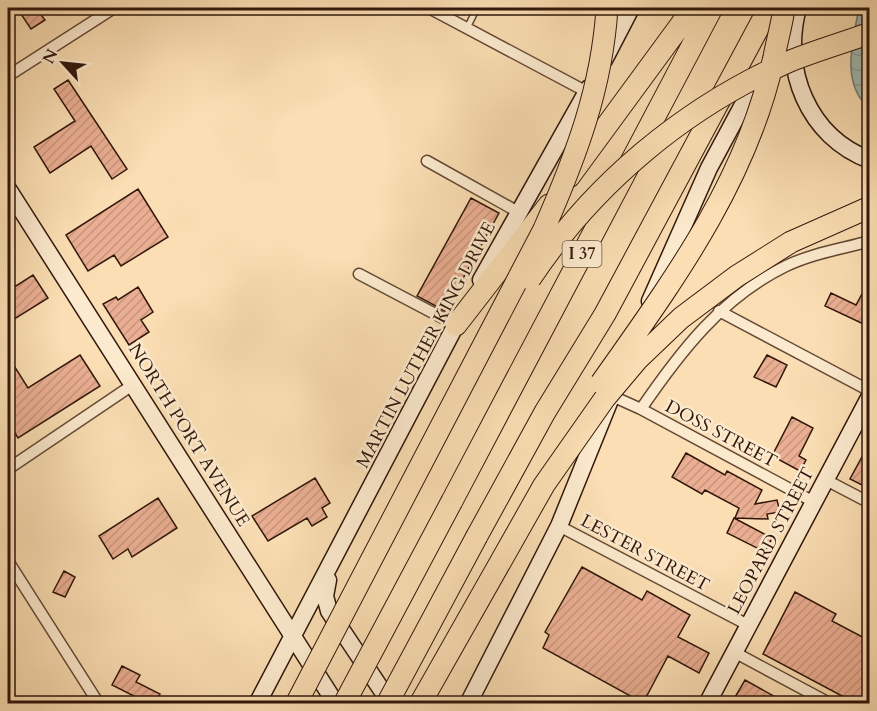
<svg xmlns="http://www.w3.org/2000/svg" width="877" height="711" font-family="Cardo,serif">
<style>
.water{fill:url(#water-waves);stroke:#747970;stroke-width:1.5}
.building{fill:url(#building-hatch);stroke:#31170b;stroke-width:1.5}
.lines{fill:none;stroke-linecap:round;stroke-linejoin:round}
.service-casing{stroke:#644935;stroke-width:8}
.minor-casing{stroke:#644935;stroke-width:13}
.secondary-casing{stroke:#31170b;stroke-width:19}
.motorway-casing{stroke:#31170b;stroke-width:23}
.service{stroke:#fceace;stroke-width:5}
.minor{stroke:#fceace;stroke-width:10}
.secondary{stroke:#fceace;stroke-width:16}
.motorway{stroke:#fbdeb3;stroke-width:21}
.motorway-bridge-casing{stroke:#31170b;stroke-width:23;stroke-linecap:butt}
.motorway-bridge{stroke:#fbdeb3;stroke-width:21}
.labels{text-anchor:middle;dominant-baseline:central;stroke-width:5;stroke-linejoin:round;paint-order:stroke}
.shield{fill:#fceace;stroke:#6e5646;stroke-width:1.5}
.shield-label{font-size:16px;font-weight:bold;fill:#31170b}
.street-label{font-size:18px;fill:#31170b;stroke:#fceace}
</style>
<defs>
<pattern id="water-waves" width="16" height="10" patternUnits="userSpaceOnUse" patternTransform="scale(1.5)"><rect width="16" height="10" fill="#a0bbb4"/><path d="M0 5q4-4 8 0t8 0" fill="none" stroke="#8aa099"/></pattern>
<pattern id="building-hatch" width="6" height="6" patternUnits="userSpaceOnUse" patternTransform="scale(1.5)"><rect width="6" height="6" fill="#eaae92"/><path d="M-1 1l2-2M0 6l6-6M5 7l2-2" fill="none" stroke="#c9957d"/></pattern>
</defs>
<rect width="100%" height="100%" fill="#fbdeb3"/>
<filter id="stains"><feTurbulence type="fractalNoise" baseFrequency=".00333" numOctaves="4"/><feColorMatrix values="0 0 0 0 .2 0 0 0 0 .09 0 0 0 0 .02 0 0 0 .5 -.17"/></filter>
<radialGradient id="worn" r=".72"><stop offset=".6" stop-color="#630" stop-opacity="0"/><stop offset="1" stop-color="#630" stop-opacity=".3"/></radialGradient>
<path class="water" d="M859,8H869V108C840,83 853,40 859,8Z"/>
<path class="building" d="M17,8H36L45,20L31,29Z
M68,80L127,169L112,179L91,146L50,173L34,147L75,121L54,89Z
M138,189L168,237L121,266L114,255L88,271L66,235Z
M471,198L499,213L445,311L417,296Z
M33,275L48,298L8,323V291Z
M870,279V327L825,306L831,293L856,305Z
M138,287L153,312L141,320L149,332L129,345L103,304L116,297L118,300Z
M80,355L100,386L18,438L8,422V356L28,388Z
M767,355L787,365L776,387L754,377Z
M792,417L813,428L799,456L806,460L800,471L772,456Z
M870,442V489L850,479Z
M686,453L725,475L727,471L762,490L755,504L777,500L780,512L767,514L768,519L735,518L739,508L705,490L702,494L672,477Z
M315,478L330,503L322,508L327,517L312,526L307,518L268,541L252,516Z
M158,498L177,528L132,557L128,549L113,559L99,536Z
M734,518L772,538L765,552L727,533Z
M582,567L642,600L647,591L690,615L678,637L709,653L699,673L668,656L643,703L543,648L549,635L545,632Z
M64,571L75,577L65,597L53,592Z
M795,592L836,614L832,621L870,641V704H857L763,654Z
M122,666L140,675L136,682L160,694L155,704H132L136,697L112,685Z
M745,680L788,704H731Z"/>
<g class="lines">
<g class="service-casing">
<path id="service" d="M467,28L477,8"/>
</g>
<g class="minor-casing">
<path id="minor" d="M429,8L587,92
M8,76L114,8
M427,161L520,213
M359,274L456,325
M719,311L870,391
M612,396L641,409L814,502
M641,409C680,352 722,297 786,266C813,253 842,249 870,241
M8,469L134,384
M826,480L870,503
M559,526L748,625
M8,561L99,704
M734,652L831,704"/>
</g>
<g class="secondary-casing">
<path id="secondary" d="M798,8C781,69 808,137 870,160
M604,60L631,8
M8,189L336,704
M481,280L589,88
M650,301L709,168L760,73
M328,580L325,596L329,611L391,704
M257,704L461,315
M468,704L559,526L610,400
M707,704L870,396"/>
</g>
<g class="motorway-casing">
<path id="motorway" d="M569,177L693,8
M456,325L549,205
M452,501L712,8
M477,536L545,412L605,314L769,8"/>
</g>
<use href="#service" class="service"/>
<use href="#minor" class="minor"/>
<use href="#secondary" class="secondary"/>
<use href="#motorway" class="motorway"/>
<g class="motorway-bridge-casing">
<path id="motorway-bridge" d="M530,279C593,184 684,108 788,62C814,51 843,43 870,33
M601,383C673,281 747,181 774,57C777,41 782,24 784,8
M296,704L544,229C576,156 602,88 607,8
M344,704L452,501
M387,704L477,536
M420,704L544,485L605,398L637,360L681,318L737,276L791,242L870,207"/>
</g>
<use href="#motorway-bridge" class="motorway-bridge"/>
</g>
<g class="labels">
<rect class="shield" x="562.5" y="241" width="39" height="26" rx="4.5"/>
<g class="shield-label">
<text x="582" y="254">I 37</text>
</g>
<g class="street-label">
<text transform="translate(426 345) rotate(-62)">MARTIN LUTHER KING DRIVE</text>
<text transform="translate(721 434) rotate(28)">DOSS STREET</text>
<text transform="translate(189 435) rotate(58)">NORTH PORT AVENUE</text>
<text transform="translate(771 541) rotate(-62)">LEOPARD STREET</text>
<text transform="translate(645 553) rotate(28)">LESTER STREET</text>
</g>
</g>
<rect width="877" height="711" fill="none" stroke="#fbdeb3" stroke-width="30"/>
<rect x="9" y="9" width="859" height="693" fill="none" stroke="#31170b" stroke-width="3"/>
<rect x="15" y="15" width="847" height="681" fill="none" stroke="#31170b" stroke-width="1.5"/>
<g transform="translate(63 63) rotate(297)" stroke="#fceace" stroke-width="4.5" paint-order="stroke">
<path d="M0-4.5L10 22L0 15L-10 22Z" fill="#31170b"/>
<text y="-9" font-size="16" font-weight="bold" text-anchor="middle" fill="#31170b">N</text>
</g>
<rect width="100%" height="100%" filter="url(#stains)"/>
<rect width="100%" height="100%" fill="url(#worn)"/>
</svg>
